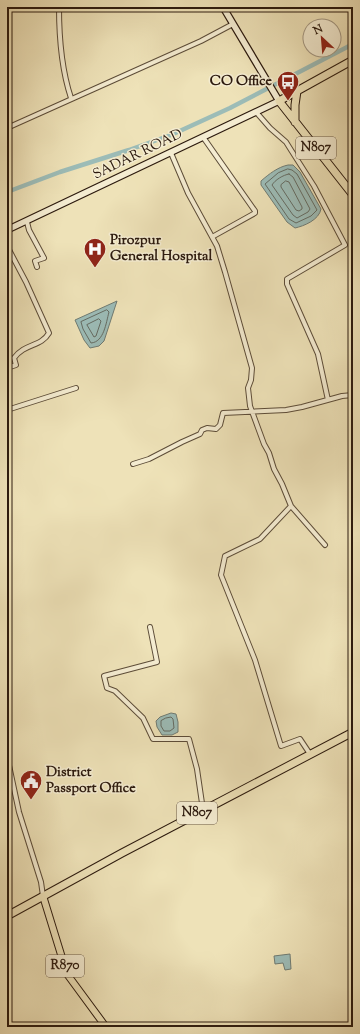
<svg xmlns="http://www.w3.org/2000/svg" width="360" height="1034" font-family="'Sorts Mill Goudy',serif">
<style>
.water{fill:#9cbcb7;stroke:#6f7b73}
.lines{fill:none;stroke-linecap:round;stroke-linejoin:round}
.shore{stroke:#646b62;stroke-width:1}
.canal{stroke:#9cbcb7;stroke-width:4.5}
.street-casing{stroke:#5c4c38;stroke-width:6}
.secondary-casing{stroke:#2c1a0e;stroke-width:8}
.primary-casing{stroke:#2c1a0e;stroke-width:8}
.highway-casing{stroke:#2c1a0e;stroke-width:9}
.street{stroke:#f4ecd1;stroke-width:4}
.secondary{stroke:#f4ecd1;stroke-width:5.5}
.primary{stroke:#eee2b8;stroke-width:6}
.highway{stroke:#eee2b8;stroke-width:7}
.labels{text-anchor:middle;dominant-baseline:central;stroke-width:3;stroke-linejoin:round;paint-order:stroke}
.shield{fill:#f4ecd1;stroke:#685948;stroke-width:1}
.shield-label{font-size:13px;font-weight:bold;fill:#2c1a0e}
.poi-label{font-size:14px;font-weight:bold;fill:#2c1a0e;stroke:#f4ecd1;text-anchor:start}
.street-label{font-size:14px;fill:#2c1a0e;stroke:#f4ecd1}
</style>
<rect width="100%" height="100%" fill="#eee2b8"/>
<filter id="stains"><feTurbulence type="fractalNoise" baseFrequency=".005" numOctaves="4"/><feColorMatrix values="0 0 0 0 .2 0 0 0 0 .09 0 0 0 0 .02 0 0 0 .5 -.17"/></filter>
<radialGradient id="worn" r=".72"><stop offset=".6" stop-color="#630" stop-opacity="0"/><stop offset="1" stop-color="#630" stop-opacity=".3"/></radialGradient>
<path class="water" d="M288,165H293L300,172L321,209C319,220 304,226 295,228L287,222L261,185V181C269,174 278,167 288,165Z
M117,301L104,341L99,346L90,348L84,340L75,320Z
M171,713L176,714L178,722V732L172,735H162L157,727L156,721L160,717Z
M290,954L291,969L285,970L283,963L275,964L274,956Z"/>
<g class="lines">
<path class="shore" d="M288,169L292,170L297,174L317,210L311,216L296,223L289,219L265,184L278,173Z
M289,174L293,177L310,209L308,212L297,218L293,215L272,185C275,180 283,175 289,174Z
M286,181L289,182L302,207V209L299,211L296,210L281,187V185Z
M107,310L109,312C106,323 104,342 91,343L83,329L81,322Z
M99,319L101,321L96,336L94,337L87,325Z
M166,718L171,717L173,719L174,728L170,731H164L161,726V721Z"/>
<path class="canal" d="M7,192L60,172L129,150L171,135L230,108L353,44"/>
<g class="street-casing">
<path id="street" d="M59,7C59,38 61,68 71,98
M256,112L270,128L286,142L291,150L314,186L345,245L287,279V284L318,354L328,400
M7,128L201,41L233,24
M203,137L255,211V213L212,237
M171,153L188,193L217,246L225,272L252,368L251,380L248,388L250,406L264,444L269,453L274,469L282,484L291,506L325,545
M27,222L29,230L44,258L35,261L37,267
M7,246L26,282L49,333C41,347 25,343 14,358L16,365L7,368
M7,410L76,388
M133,464L149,459L182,442L200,434L202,430L207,428L216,429L220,425L223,413L286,410L302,407L342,396L353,395
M291,506L260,539L225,556L221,575L255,660L281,746L300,739L310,754
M150,627L157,662L104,676L107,688L115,691L143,718L153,739H189L197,769L203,810
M7,756L19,812L41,882L43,896"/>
</g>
<g class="secondary-casing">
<path id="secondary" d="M7,230L279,101L223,7"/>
</g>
<g class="primary-casing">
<path id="primary" d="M43,896L67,974L106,1027"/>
</g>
<g class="highway-casing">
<path id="highway" d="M353,60L279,101L353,195
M295,122V105L297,91
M7,916L122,853L353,732"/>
</g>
<use href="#street" class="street"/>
<use href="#secondary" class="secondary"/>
<use href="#primary" class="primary"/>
<use href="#highway" class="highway"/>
</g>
<defs>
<g id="bus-pin" transform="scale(1.15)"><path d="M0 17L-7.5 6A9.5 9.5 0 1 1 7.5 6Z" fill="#8f2418" stroke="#f4ecd1"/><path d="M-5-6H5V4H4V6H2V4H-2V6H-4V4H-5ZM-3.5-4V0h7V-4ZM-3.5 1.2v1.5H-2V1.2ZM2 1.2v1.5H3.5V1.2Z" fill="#fff"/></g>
<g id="hospital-pin" transform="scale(1.15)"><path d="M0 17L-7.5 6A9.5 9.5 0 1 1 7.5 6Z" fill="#8f2418" stroke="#f4ecd1"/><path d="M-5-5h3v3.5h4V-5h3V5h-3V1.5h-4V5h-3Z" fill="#fff"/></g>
<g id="civic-pin" transform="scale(1.15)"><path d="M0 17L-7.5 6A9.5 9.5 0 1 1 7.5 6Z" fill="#8f2418" stroke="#f4ecd1"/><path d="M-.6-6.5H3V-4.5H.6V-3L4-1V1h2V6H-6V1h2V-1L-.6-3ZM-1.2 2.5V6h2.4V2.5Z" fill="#fff"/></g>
</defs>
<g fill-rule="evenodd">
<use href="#bus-pin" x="288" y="82"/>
<use href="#hospital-pin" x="95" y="249"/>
<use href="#civic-pin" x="31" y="781"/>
</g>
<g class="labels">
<g class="shield">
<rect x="296" y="137" width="40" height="22" rx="3"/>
<rect x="177" y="802" width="40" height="22" rx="3"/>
<rect x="46" y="955" width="38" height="22" rx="3"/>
</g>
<g class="shield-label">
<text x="316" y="148">N807</text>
<text x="197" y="813">N807</text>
<text x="65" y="966">R870</text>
</g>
<g class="poi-label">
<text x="272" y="82" text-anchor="end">CO Office</text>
<text x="110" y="241">Pirozpur<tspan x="110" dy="16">General Hospital</tspan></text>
<text x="46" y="773">District<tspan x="46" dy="16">Passport Office</tspan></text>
</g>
<g class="street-label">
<text transform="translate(138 155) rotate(-26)">SADAR ROAD</text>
</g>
</g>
<rect width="360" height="1034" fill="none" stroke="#eee2b8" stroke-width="24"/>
<rect x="8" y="8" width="344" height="1018" fill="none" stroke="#2c1a0e" stroke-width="2"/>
<rect x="12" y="12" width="336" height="1010" fill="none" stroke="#2c1a0e"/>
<g transform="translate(322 38) rotate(334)"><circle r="19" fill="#f4ecd1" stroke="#a49883"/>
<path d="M0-3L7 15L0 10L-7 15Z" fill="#8f2418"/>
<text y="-6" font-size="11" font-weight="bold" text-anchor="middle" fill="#2c1a0e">N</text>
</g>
<rect width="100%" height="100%" filter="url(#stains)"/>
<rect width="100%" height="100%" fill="url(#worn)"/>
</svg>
